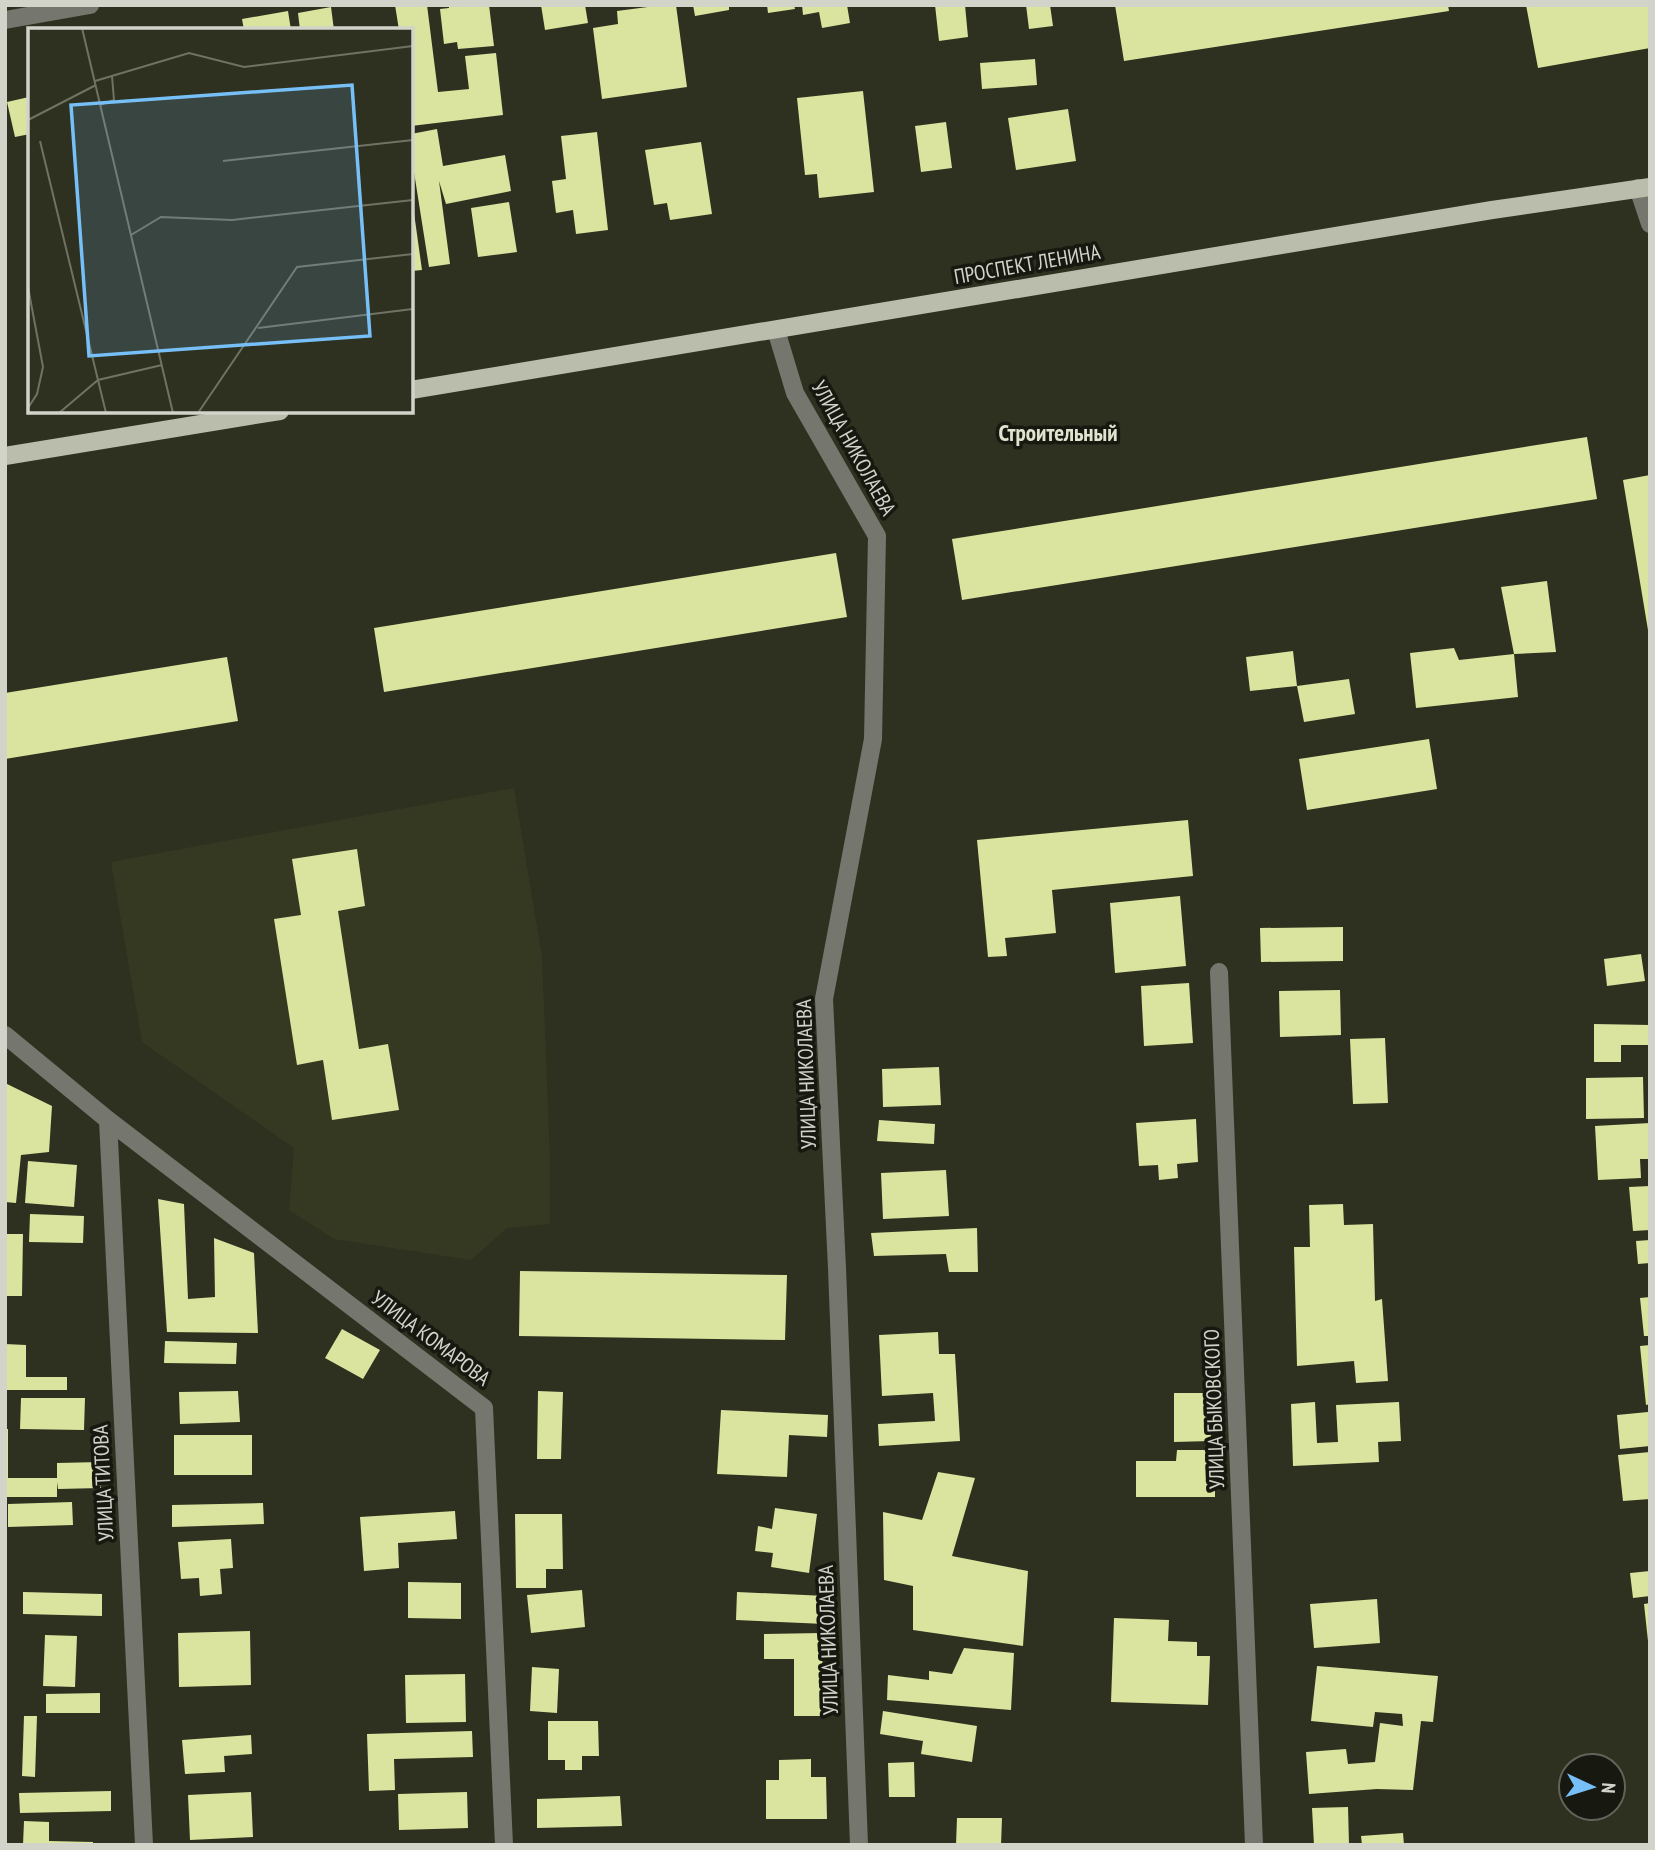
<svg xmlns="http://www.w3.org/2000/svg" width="1655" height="1850" font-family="'PT Sans Narrow',sans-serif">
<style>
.built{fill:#363922}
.building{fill:#dae49e}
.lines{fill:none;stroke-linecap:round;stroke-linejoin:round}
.minor{stroke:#75766e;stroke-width:18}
.major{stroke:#babdac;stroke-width:18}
.labels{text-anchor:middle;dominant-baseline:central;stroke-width:7;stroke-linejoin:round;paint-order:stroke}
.street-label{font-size:21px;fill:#d2d4ca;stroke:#171810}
.neighbourhood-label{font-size:23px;font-weight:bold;fill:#e0e4cf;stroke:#171810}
.inset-road{fill:none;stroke:#707264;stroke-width:2}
.view{fill:#77bff7;fill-opacity:0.15;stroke:#77bff7;stroke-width:3.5}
.inset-edge{fill:none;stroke:#d2d4ca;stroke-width:3.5}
</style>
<rect width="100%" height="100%" fill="#2e3120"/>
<path class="built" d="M514,788L542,957L550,1159V1224L507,1228L471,1260L334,1239L289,1210L294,1148L142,1042L111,862Z"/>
<path class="building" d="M395,5H427L438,92L469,89L465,56L496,53L503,115L411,126V30H399Z
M449,5H489L494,46L458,49L457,42L444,44L440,9L449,8Z
M541,5H585L588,23L545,30Z
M663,5H676L687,87L602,99L593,28L618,24L617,11Z
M693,5H729V10L695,16Z
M767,5H794L795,9L768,13Z
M802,5H847L850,23L822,28L819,12L803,15Z
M935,5H965L968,37L939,41Z
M1026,5H1050L1053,26L1029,29Z
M1115,5H1448L1449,11L1124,61Z
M1526,5H1650V48L1538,68Z
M331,7L334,30H300L298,13Z
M288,11L291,30H244L242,19Z
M1035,59L1037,85L982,89L980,63Z
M863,91L874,192L819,198L817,174L805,175L797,98Z
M29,97L30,134L15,137L7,102Z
M1068,109L1076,161L1016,170L1008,118Z
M946,122L952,168L921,172L915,126Z
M437,129L443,166L505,155L511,191L446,204L439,181L450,264L429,267L411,153V134Z
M597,132L608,230L576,234L573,210L556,213L552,181L566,179L561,136Z
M701,142L712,214L670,220L667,203L654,205L645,150Z
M509,202L517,252L478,257L471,208Z
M411,213H414L422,270L411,271Z
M1587,437L1597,499L962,600L952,539Z
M1650,475V630H1648L1623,480Z
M836,553L847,617L384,692L374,628Z
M1547,581L1556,652L1514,654L1501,587Z
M1454,648L1459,660L1514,654L1518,697L1416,708L1410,653Z
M1293,651L1297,686L1250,691L1246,657Z
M227,657L238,721L5,759V693Z
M1349,679L1355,714L1304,722L1297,686Z
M1429,739L1437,789L1307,810L1299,759Z
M1188,820L1193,876L1052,890L1056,933L1005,938L1007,956L988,957L977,840Z
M357,849L365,906L338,911L359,1049L388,1044L399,1110L332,1120L323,1060L297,1065L274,919L301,915L292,859Z
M1180,896L1186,966L1115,973L1110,903Z
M1343,927V961L1261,962L1260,928Z
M1641,954L1645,981L1607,986L1604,959Z
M1189,983L1193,1043L1144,1046L1141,986Z
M1340,990L1341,1035L1280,1037L1279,991Z
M1594,1024L1650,1025V1045H1621V1062H1594Z
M1385,1038L1388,1103L1353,1104L1350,1039Z
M939,1067L941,1105L883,1107L882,1069Z
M1643,1077L1644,1118L1586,1119V1078Z
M5,1083L52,1106L49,1152L21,1155L16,1203L5,1202Z
M1196,1119L1198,1162L1177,1164L1178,1178L1159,1180L1158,1165L1139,1166L1136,1123Z
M879,1120L935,1124L934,1144L877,1141Z
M1650,1123V1159H1640L1641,1178L1598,1180L1595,1126Z
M28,1161L77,1165L74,1207L25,1203Z
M946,1170L949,1216L883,1219L881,1173Z
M1650,1186V1230L1633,1231L1629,1187Z
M158,1199L184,1204L188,1299L215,1297L214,1238L254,1253L258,1333L167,1332Z
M1343,1204L1344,1225L1373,1224L1375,1301L1382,1299L1388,1381L1356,1383L1354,1361L1297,1366L1294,1247H1310L1309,1205Z
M30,1214L84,1216L83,1243L29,1242Z
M977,1228L978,1272H949L946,1254L874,1256L871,1233Z
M5,1234H23L22,1296H5Z
M1650,1240V1263L1638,1264L1636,1241Z
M520,1271L787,1275L785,1340L519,1336Z
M1650,1297V1336H1644L1640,1298Z
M342,1329L380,1350L363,1379L325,1358Z
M938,1332L939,1354H955L960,1441L879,1446L878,1424L935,1421L933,1393L882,1396L879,1335Z
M165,1341L237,1343L236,1364L164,1363Z
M5,1344L26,1345V1377H67V1390H5Z
M1650,1345V1404L1646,1405L1640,1346Z
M238,1391L240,1422L180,1424L179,1392Z
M538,1391L563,1392L561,1459H537Z
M1174,1393H1210L1211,1441L1174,1442Z
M21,1398H85L84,1430L20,1429Z
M1315,1402L1317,1443L1338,1442L1336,1405L1399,1402L1401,1441L1378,1442L1379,1462L1293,1466L1291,1404Z
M721,1410L828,1415L827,1437L789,1435L787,1477L717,1474Z
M1648,1412L1650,1446L1620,1449L1617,1415Z
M5,1429H8V1478H57V1463L101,1462V1488L58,1489L57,1482V1497H5Z
M174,1435H252V1475H174Z
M1177,1450H1215V1497H1136V1461H1176Z
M1650,1452V1499L1623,1501L1618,1455Z
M938,1472L975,1478L952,1556L1028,1571L1023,1646L913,1630V1586L884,1580L883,1512L922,1520Z
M72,1502L73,1525L8,1527V1504Z
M263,1503L264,1524L172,1527V1505Z
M775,1508L817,1514L809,1573L771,1567L773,1553L755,1551L758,1526L772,1529Z
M455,1511L457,1539L398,1543L399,1568L364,1571L360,1517Z
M515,1514H562L563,1569H546V1588H516Z
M231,1539L233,1568L220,1569L222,1594L200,1596L199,1578L181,1579L178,1542Z
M1650,1571V1596L1633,1598L1630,1573Z
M408,1582L461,1583V1619L408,1618Z
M582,1590L585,1627L531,1633L527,1595Z
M23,1592L102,1594V1616L23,1614Z
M737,1592L826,1596L825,1624L736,1620Z
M1377,1599L1380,1643L1314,1648L1310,1604Z
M1650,1603V1641H1648L1644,1604Z
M1114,1618L1169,1620L1168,1641L1197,1642V1656H1210L1208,1705L1111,1702Z
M250,1631L251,1685L179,1687L178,1633Z
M822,1633L823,1716H794V1659H764V1634Z
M45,1635L77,1636L75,1687L43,1686Z
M964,1648L1014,1653L1011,1710L887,1700L888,1675L929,1680V1671L952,1674Z
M1317,1666L1438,1676L1433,1722L1421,1721L1413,1790L1377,1789L1309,1794L1306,1752L1346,1749L1348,1764L1375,1762L1380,1723L1403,1726L1402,1714L1375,1712L1373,1727L1311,1721Z
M532,1667L559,1669L557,1713L530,1711Z
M465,1674L466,1722L406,1723L405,1675Z
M100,1693V1713H46V1694Z
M883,1711L977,1726L972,1762L921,1754L923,1741L880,1734Z
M24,1716H37L35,1777L22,1776Z
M548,1721H598L599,1756H582V1770H565V1760H548Z
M472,1731L473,1757L394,1759L395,1790L369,1791L367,1734Z
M251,1735L252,1754L224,1756L225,1772L185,1774L182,1740Z
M811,1759V1777H826L827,1819H766V1780H779V1760Z
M914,1762L915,1797H889L888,1763Z
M111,1791V1811L20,1813L19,1793Z
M251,1792L253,1837L190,1840L188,1795Z
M467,1792L468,1828L399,1830L398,1794Z
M620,1796L622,1826L537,1828V1799Z
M1348,1807L1349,1844L1314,1845L1312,1808Z
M957,1818H1002L1001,1845H956Z
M24,1821L49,1822V1841L93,1842V1845H23Z
M1403,1833L1404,1845H1362L1361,1836Z"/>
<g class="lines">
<path class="minor" d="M5,20L90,5
M1638,188L1650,224
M776,330L795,393L877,536L873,739L824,999L837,1268L859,1845
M1219,972L1254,1845
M5,1035L108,1120L484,1408L504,1845
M108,1120L144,1845"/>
<path class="major" d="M411,390L1492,210L1650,187
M5,456L280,411"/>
</g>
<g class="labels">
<g class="street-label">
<text transform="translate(1027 264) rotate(-10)">ПРОСПЕКТ ЛЕНИНА</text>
<text transform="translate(854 448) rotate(61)">УЛИЦА НИКОЛАЕВА</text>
<text transform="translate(806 1074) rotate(-92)">УЛИЦА НИКОЛАЕВА</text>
<text transform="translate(431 1338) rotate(37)">УЛИЦА КОМАРОВА</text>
<text transform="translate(1214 1409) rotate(-92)">УЛИЦА БЫКОВСКОГО</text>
<text transform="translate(103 1483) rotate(-93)">УЛИЦА ТИТОВА</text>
<text transform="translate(828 1640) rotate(-92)">УЛИЦА НИКОЛАЕВА</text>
</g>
<g class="neighbourhood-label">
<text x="1058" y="432">Строительный</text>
</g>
</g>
<g transform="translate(28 28)">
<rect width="385" height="385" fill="#2e3120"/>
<path class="inset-road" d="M54,0L145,385M67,53L161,25L216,39L385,18M72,77L86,72L84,48M0,92L68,57M12,113L78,385M195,133L385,112M103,207L133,189L204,192L385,172M0,259L15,339L9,366L0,380M230,300L385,281M31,385L70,352L134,337M170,385L269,239L385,226"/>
<path class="view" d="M324,57L342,308L61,328L43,77Z"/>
<rect width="385" height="385" class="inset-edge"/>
</g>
<rect width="1655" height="1850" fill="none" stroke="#d2d4ca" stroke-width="14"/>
<g transform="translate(1592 1787) rotate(94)"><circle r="33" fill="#171810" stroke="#62635a" stroke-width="2"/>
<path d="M0-5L12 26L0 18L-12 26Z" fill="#77bff7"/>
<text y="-10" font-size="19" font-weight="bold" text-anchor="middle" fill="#d2d4ca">N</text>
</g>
</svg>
